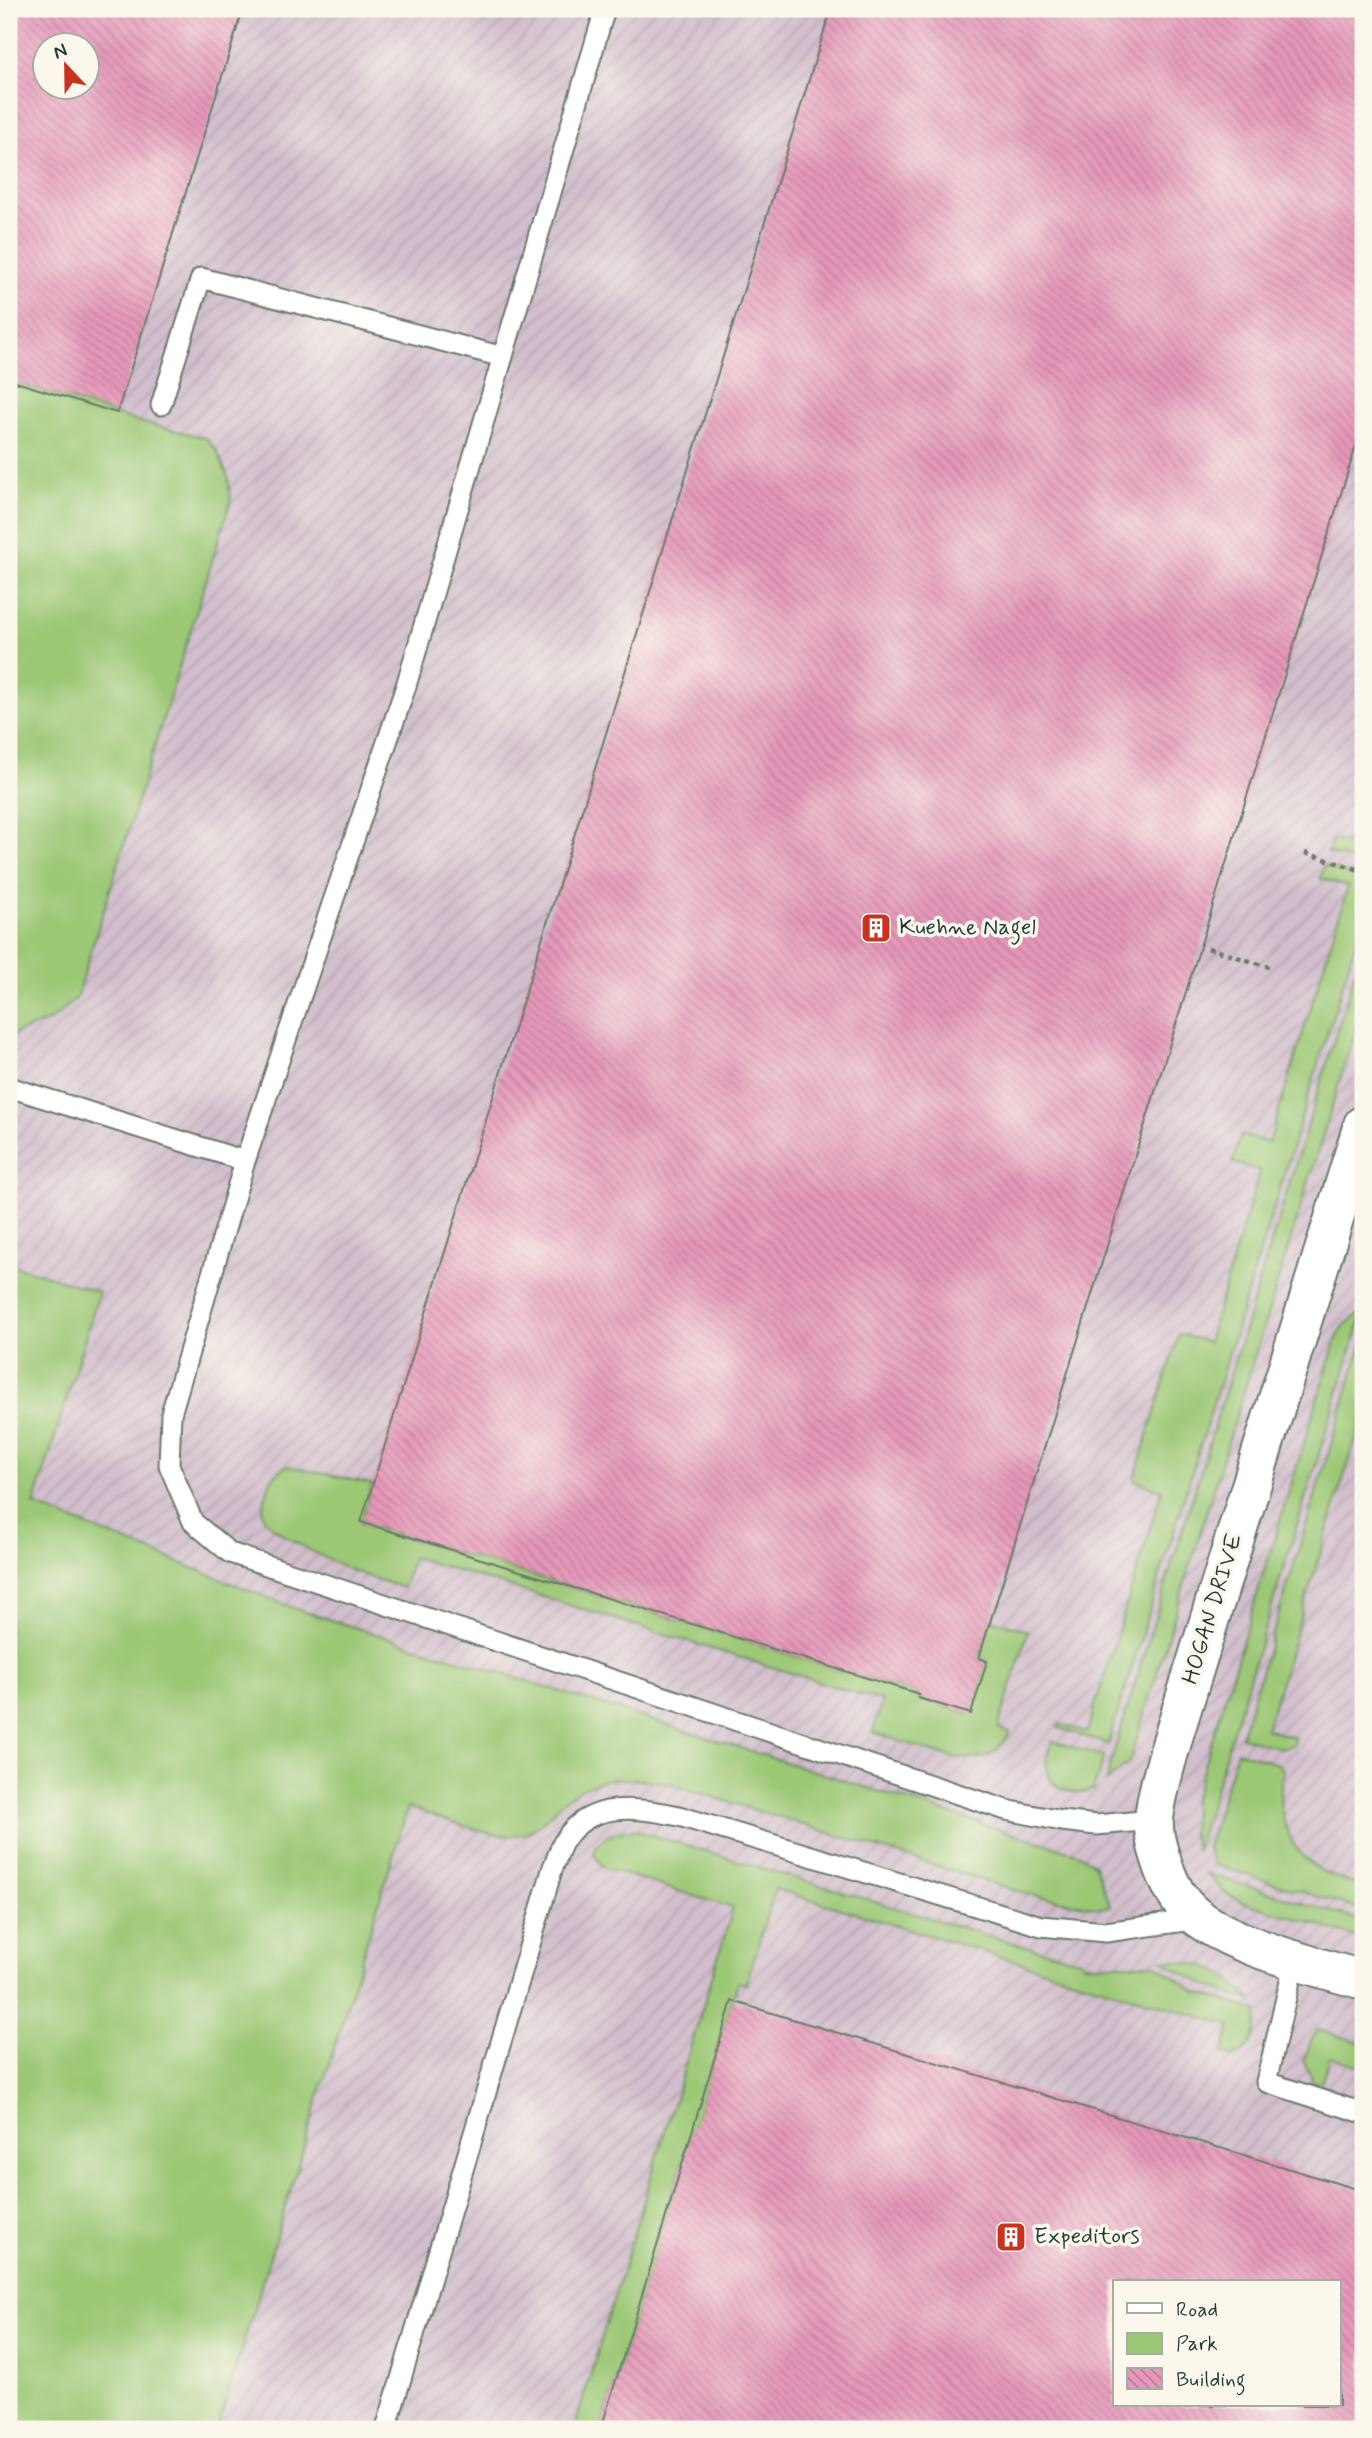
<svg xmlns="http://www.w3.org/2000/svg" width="1372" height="2438" font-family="Mynerve,sans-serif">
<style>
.industrial{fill:url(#industrial-furrows);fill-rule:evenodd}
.green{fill:#9cc876;stroke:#5e8255;stroke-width:2}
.building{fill:url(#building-back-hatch);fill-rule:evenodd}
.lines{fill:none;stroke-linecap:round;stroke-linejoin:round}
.lane-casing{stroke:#6b7a6d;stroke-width:23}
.street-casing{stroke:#6b7a6d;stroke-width:42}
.path{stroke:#6b7a6d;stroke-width:4.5;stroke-dasharray:5 5;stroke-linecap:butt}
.lane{stroke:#fff;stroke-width:19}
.street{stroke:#fff;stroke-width:38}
.labels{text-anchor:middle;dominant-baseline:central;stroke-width:7;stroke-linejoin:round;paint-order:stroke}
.poi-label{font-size:23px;fill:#1f3d34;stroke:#fbf7ec;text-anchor:start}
.street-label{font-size:23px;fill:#1f3d34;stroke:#fbf7ec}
</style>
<defs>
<pattern id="industrial-furrows" width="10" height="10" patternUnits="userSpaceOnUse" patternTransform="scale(1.75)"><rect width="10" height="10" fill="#d1bdcc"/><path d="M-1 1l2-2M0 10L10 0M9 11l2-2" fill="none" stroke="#b3a3b0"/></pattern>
<pattern id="building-back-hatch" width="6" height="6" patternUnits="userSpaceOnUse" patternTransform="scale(1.75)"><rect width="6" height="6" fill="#e698ba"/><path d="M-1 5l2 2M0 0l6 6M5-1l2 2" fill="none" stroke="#ba7d98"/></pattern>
</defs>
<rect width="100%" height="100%" fill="#fbf7ec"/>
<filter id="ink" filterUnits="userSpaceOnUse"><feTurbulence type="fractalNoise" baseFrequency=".0143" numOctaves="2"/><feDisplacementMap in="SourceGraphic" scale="14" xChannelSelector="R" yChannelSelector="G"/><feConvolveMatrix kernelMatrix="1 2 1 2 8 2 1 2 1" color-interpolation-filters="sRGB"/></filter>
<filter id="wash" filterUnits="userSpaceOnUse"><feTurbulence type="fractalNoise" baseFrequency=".00686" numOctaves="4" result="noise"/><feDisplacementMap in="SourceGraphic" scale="28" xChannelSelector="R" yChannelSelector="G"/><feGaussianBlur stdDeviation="1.57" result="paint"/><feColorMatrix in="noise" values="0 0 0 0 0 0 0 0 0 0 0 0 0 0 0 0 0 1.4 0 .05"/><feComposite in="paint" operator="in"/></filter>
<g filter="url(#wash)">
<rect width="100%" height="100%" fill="#f7ebd7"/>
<path class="industrial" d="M9,9H1363V2429H9ZM46,46H88V88H46ZM1115,2282H1339V2405H1115Z"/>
<path class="green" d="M9,380L136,421L206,438L217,451L228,477L231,500L76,999L51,1020L9,1036Z
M1363,836V864L1328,853L1332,839L1360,847Z
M1324,866L1363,878V918L1108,1744L1058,1728L1059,1724L1087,1732L1162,1490L1134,1480L1179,1334L1208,1342L1260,1171L1232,1162L1241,1135L1269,1143L1348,887L1320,878Z
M1363,946V1005L1129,1763L1107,1781L1111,1761Z
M9,1264L99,1292L34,1505L296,1609L1079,1854L1095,1865L1110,1906L1099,1908L1027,1894L674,1785C630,1776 594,1772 559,1805C548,1816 537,1830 522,1834C496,1842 436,1815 408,1807L217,2429H9Z
M1363,1311V1312L1196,1850L1192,1835L1193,1801L1336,1340L1342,1327Z
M1363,1341V1415L1266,1729L1295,1738L1292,1745L1280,1748L1241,1737Z
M288,1466L372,1484L361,1523L919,1694L918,1698L970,1714L987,1661L979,1658L991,1619L1028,1631L998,1728L1010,1732C1003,1746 989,1759 972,1759C946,1760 899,1740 873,1732L882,1701L413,1557L403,1588C384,1581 364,1576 346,1568C330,1561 268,1531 263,1516C261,1509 265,1501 266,1495C270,1481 274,1471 288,1466Z
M1052,1741L1104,1756L1093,1790C1076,1796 1050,1791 1047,1769C1045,1759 1049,1750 1052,1741Z
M1237,1751L1278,1764L1284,1771C1273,1808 1287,1851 1322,1871C1335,1878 1350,1882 1363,1886V1910L1214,1865L1207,1848Z
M634,1830L1024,1946L1080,1960L1084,1964H1155L1197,1992L1258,2011C1257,2031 1254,2047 1235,2057L1223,2053L1231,2026L775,1889L746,1984L738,1982L601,2429H574L733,1908L604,1868L594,1854C598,1834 617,1832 634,1830Z
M1207,1874L1363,1921V1939L1242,1902L1226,1894Z
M1163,1960C1214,1964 1216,1967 1253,2001C1221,1991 1190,1981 1163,1960Z
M1318,2030L1363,2043V2067L1330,2057L1321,2083L1313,2081L1304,2062L1311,2040Z"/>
<g id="blocks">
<path class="building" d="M9,9H243L117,413L9,380ZM46,46H88V88H46Z
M831,9H1363V423L991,1619L979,1658L987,1661L971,1714L918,1698L919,1694L361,1522Z
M732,2001L1363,2191V2429H601ZM1115,2282H1339V2405H1115Z"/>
</g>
</g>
<g filter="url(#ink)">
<use href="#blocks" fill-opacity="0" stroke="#6b7a6d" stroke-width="2"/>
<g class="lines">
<g class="lane-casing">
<path id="lane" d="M605,9L406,686L245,1161L171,1414L169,1465L193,1522L230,1553L1006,1810L1062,1821L1096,1825L1154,1820
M161,405L201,278L503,357
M9,1087L245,1161
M1295,1960L1266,2082L1363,2113
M386,2429L553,1867C557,1859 559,1849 564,1841C589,1800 639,1807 679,1816L1041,1926L1106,1932L1199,1919"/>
</g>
<g class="street-casing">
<path id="street" d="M1363,1125L1175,1731C1167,1760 1157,1790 1154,1819C1153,1832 1156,1844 1160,1856C1165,1873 1172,1890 1183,1904C1215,1943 1315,1966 1363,1980"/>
</g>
<path class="path" d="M1305,853L1363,871
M1208,948L1269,967"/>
<use href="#lane" class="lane"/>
<use href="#street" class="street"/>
</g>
</g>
<defs>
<g id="building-square" transform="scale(1.575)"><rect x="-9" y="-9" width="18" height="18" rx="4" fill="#c8321e" stroke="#fbf7ec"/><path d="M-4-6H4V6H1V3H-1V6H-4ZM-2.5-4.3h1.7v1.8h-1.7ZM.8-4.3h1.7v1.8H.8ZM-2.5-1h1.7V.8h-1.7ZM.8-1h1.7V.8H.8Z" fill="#fff"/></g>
</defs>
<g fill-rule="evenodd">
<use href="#building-square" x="876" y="928"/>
<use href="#building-square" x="1011" y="2237"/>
</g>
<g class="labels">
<g class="poi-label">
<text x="899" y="928">Kuehne Nagel</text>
<text x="1034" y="2237">Expeditors</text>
</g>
<g class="street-label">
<text transform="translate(1213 1609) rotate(-73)">HOGAN DRIVE</text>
</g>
</g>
<rect width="1372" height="2438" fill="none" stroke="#fbf7ec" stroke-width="35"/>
<rect x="1113" y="2280" width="228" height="126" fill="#fbf7ec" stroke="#a3ada2" stroke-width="2"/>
<rect x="1127" y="2303" width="35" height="10" fill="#ffffff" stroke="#a3ada2" stroke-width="2"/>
<text x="1176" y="2316" font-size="21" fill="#1f3d34">Road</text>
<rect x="1127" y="2333" width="35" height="21" fill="#9cc876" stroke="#a3ada2" stroke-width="2"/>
<text x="1176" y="2350" font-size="21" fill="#1f3d34">Park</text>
<rect x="1127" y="2368" width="35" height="21" fill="url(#building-back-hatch)" stroke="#a3ada2" stroke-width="2"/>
<text x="1176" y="2386" font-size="21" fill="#1f3d34">Building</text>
<g transform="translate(66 66) rotate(338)"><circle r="33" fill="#fbf7ec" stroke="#a3ada2" stroke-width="2"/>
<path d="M0-5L12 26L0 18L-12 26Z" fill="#c8321e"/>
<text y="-10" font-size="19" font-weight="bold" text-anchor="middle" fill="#1f3d34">N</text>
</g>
</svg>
